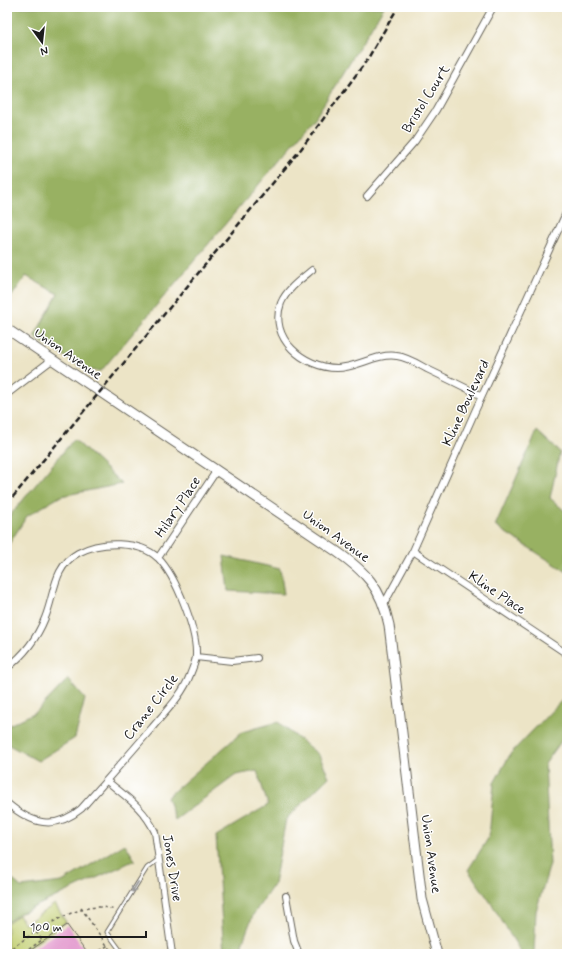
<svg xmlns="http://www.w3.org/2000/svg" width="574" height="961" font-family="Mynerve,sans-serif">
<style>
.green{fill:#c1ce70;stroke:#6e7546}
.forest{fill:#98b162;stroke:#5a663f}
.building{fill:#e5a1d2}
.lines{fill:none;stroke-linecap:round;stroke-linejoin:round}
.service-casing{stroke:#656258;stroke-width:5}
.minor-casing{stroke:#656258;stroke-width:8}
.secondary-casing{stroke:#656258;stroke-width:11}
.path{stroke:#656258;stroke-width:1.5;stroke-dasharray:3 3;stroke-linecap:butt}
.service{stroke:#fff;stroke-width:3}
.minor{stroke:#fff;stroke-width:6}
.secondary{stroke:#fff;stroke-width:9}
.rail{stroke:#1c1c1c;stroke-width:2.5;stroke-dasharray:6 3;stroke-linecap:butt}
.oneway{stroke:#999}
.labels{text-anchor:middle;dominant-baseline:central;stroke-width:3;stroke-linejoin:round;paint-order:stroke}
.street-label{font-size:14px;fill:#1c1c1c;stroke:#fff}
</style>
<rect width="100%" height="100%" fill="#fff"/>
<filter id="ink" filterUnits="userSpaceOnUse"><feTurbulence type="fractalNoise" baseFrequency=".025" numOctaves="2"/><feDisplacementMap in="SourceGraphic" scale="8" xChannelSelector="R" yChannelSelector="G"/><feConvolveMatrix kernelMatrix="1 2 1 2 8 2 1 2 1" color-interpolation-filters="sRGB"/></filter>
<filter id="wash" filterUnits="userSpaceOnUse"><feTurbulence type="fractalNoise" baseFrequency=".012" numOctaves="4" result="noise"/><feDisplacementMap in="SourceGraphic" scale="16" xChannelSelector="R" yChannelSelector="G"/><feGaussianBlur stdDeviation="0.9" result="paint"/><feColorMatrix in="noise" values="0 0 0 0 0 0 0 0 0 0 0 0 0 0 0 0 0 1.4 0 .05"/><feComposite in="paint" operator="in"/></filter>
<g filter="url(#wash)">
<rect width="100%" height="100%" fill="#ece4c6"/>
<path class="green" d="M55,904L66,922L20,954H7V923L19,915L25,924Z"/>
<path class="forest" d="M7,7H384L315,118L101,371L86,370L34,337L58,294L26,276L7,303Z
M537,431L560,452L550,498L567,513V572L495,526Z
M74,439L122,484L61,496L27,516L7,547V519Z
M224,556L280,569L284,594L228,591Z
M68,679L85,699L75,738L38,761L7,744V726L36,712Z
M567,695V733L545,764L550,864L536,911L534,954H522L491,903L468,870L489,837L494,783L511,753Z
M278,722L319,755L329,777L286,819L274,884L253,915L242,944L245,954H224L216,836L268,805L257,771L236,775L175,820L167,797L242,732Z
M125,844L135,860L19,914L7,922V875L21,887L62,882Z"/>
<g id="blocks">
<path class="building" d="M67,925L88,954H34L31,950Z"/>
</g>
</g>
<g filter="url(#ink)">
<use href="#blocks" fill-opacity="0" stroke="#656258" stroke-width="1"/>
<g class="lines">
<g class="service-casing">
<path id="service" d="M123,954L107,932L147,868L159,859"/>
</g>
<g class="minor-casing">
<path id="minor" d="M367,196L415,141L436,110L493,7
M312,270C301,279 287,289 281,303C268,338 304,368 337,368C357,368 376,353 397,356C407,357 418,364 427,369C446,378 464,387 482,396
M7,394L53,359
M413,551L567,654
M158,558L217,470
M384,604L413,551L476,409L567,211
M196,657L232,661L257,658
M7,668C24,655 37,638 45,618C55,594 53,567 78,553C100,541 139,540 158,558C176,576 197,630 196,655C196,662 192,669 190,675C182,696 165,712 151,729C128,756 105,782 81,809C54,831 32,824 7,803
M107,781C126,797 144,808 155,832L172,954
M286,896L294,941L299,954"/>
</g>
<g class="secondary-casing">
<path id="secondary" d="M7,329L336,551C366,572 381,587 389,625L422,899L437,954"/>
</g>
<path class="path" d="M81,908L113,954
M36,932L43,941
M7,951C33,934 83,896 114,910
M31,954L28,950L42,940
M95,954L110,944"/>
<use href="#service" class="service"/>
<use href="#minor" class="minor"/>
<use href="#secondary" class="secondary"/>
<path class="rail" d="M7,504L301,149L367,60L398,7"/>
</g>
<defs><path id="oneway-shaft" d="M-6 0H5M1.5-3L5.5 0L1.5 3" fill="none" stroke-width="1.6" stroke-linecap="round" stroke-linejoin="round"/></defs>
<use class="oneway" href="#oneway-shaft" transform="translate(135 887) rotate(122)"/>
</g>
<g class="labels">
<g class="street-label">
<text transform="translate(426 99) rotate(-58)">Bristol Court</text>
<text transform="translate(68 354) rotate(35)">Union Avenue</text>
<text transform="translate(466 403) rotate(-65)">Kline Boulevard</text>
<text transform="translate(178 507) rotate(-56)">Hilary Place</text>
<text transform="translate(336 536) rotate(36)">Union Avenue</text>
<text transform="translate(497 593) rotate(34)">Kline Place</text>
<text transform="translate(151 707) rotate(-52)">Crane Circle</text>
<text transform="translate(431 854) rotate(82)">Union Avenue</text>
<text transform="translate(172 868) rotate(81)">Jones Drive</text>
</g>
</g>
<rect width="574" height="961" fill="none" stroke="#fff" stroke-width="24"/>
<g transform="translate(42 42) rotate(165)" stroke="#ffffff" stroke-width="3" paint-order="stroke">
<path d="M0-3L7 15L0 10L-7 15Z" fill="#1c1c1c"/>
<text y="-6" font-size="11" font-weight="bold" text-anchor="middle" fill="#1c1c1c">N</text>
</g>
<path d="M24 931v6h122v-6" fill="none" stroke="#1c1c1c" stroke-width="2"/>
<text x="30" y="931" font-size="12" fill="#1c1c1c" stroke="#ffffff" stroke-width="3" paint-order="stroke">100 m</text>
</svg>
